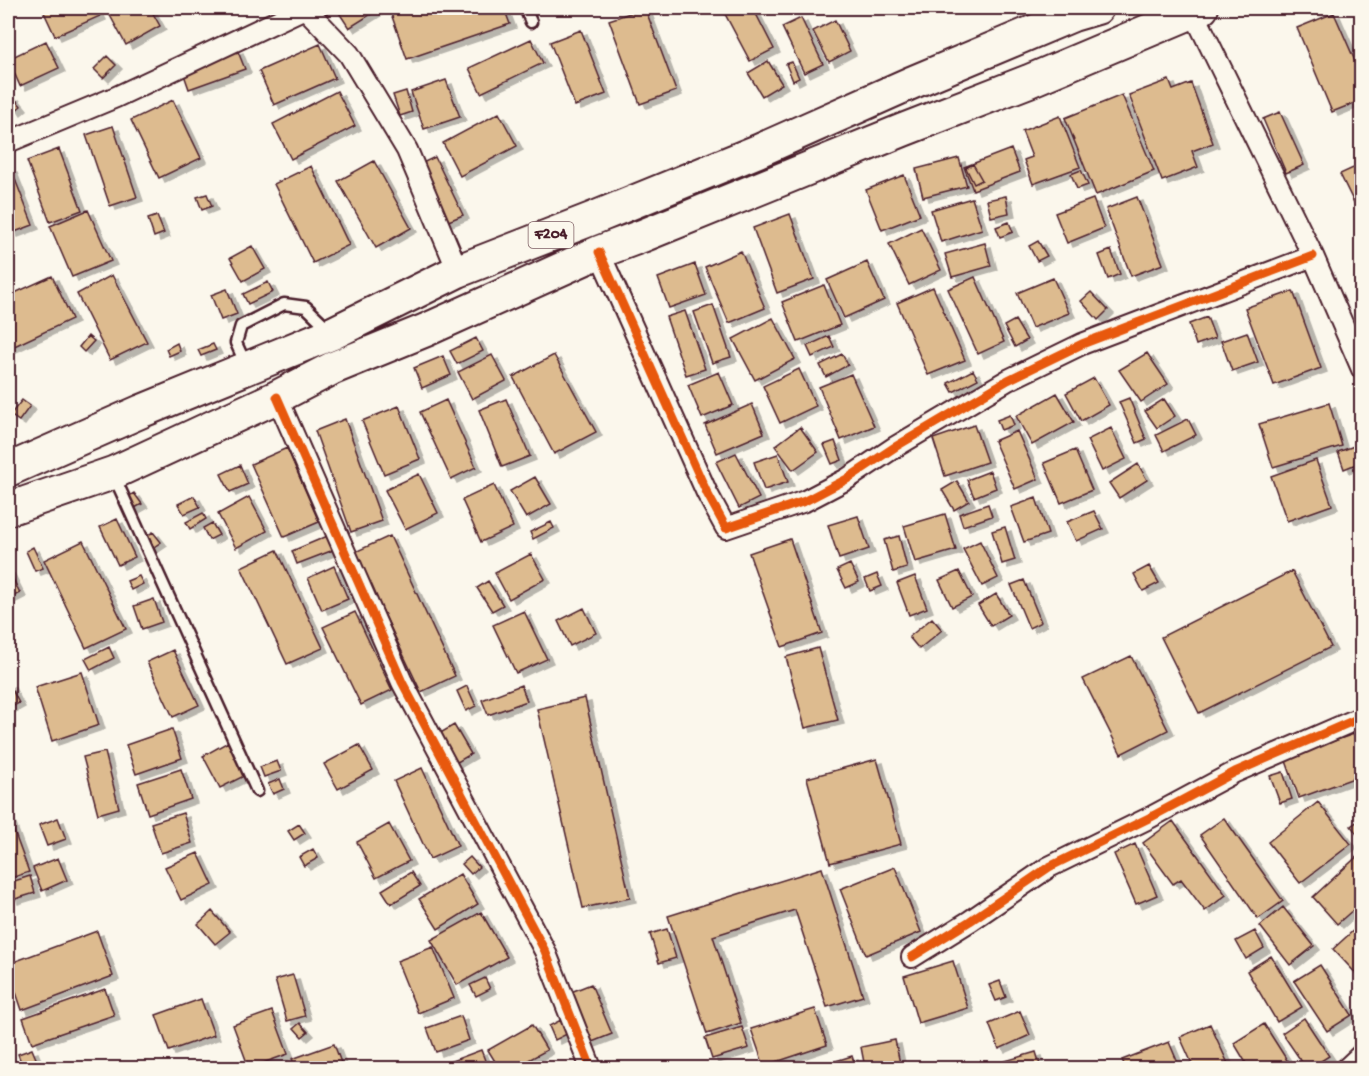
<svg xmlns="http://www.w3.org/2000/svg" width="1369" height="1076" font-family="'Gochi Hand',sans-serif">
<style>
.building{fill:#ddbb8f;stroke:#4a1f2b;stroke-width:1.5;filter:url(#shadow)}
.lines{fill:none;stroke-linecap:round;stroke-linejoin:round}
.service-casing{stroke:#4a1f2b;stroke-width:15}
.minor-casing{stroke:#4a1f2b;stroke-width:24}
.primary-casing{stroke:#4a1f2b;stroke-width:36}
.service{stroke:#fbf7ec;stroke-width:10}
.minor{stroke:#fbf7ec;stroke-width:20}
.primary{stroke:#fbf7ec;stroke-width:32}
.cycleway-casing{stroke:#fbf7ec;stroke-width:13}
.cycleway{stroke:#e8590c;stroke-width:9}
.labels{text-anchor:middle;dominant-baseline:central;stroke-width:4.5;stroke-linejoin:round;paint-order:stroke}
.shield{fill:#fbf7ec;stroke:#7f6065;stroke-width:1.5}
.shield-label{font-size:16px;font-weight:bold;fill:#4a1f2b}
</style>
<defs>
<filter id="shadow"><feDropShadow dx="6" dy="4" stdDeviation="0" flood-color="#0004"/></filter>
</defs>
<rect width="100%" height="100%" fill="#fbf7ec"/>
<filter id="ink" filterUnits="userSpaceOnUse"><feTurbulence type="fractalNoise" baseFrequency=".0167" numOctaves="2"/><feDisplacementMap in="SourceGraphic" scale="12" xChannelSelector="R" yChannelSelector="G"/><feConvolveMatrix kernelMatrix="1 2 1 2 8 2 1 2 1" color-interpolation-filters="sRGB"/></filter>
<g filter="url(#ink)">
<path class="building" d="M42,8H96L100,16L55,36Z
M106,8H150L160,26L126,45Z
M336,8H381L349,28Z
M389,8H504L510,24L407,59Z
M645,8L676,91L640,104L609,20Z
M737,8H753L774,49L750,61L725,14Z
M1334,13L1362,77V100L1332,112L1297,28Z
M801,18L823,64L804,73L782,27Z
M835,20L850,51L829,62L813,31Z
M581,30L606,94L575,106L550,42Z
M531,39L543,63L481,93L469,68Z
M46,41L59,68L20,86L8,59Z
M320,44L335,78L274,105L259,71Z
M237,49L245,69L189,89L182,69Z
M107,56L116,65L103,78L94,69Z
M768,61L782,84L762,96L748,73Z
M792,62L799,78L793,81L786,64Z
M446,80L460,117L424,129L411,92Z
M1169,80L1173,90L1191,83L1213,143L1192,151L1198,167L1162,181L1129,95Z
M337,91L355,126L291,159L273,124Z
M406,91L412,112L400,116L393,95Z
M1122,95L1154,171L1096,195L1065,118Z
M13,96L21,106L15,111L8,100Z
M173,100L201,158L159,178L131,120Z
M1280,112L1304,165L1286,173L1263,119Z
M499,113L517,146L460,176L443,143Z
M1060,116L1080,167L1033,184L1024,160L1032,157L1022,131Z
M113,126L137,197L110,206L86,135Z
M59,149L82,210L50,222L27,161Z
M1011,149L1020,172L973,190L964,167Z
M435,157L463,215L446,222L418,165Z
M959,158L967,186L923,197L916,169Z
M374,161L411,228L376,248L338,181Z
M973,164L982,180L974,184L966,168Z
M1362,164V219L1340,174Z
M311,166L349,245L313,263L274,184Z
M11,169L33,225L12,233L8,220V170Z
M1081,170L1088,185L1077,189L1071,174Z
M904,175L920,215L882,230L866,190Z
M207,194L212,206L202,210L197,197Z
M1006,196L1009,213L991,217L987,200Z
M1137,197L1163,264L1131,276L1106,209Z
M972,198L982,229L941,242L931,210Z
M1093,199L1104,228L1067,243L1055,213Z
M88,210L111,261L72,277L50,226Z
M790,214L814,279L777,293L753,228Z
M157,216L164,233L154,237L148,219Z
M1009,222L1013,232L1000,237L996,227Z
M921,228L941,270L909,285L889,244Z
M1038,241L1047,256L1037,261L1029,246Z
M985,243L991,266L952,277L945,254Z
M252,246L265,269L243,281L230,258Z
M1111,250L1120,274L1108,279L1099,255Z
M741,251L765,308L729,323L705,267Z
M867,262L884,300L844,318L827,280Z
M695,264L706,295L669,308L658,278Z
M112,275L147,342L110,360L77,294Z
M52,276L72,319L8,349V296Z
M975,277L1004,342L978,354L948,289Z
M1053,278L1069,313L1032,328L1017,293Z
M268,282L273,292L248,304L243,294Z
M824,285L840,325L798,342L782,302Z
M933,287L965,360L928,375L897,303Z
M227,289L237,314L221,320L211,295Z
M1293,291L1321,368L1274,385L1245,308Z
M1091,292L1108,310L1098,320L1081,301Z
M713,305L731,357L712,363L694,312Z
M685,311L705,369L686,375L666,317Z
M1207,317L1215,338L1196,345L1189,324Z
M773,318L795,359L755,380L733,339Z
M1015,320L1027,340L1015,347L1004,326Z
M1247,332L1258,362L1232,371L1221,341Z
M88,336L94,341L84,352L79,347Z
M829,336L834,347L812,357L807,346Z
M476,338L483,351L457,364L450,351Z
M177,343L180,351L169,356L166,349Z
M213,344L216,350L201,356L198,350Z
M1147,353L1168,384L1141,402L1119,370Z
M842,354L848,365L826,377L820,365Z
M492,355L506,381L472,399L458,372Z
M554,355L596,432L554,454L513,377Z
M443,356L451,375L422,388L414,368Z
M799,369L816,406L780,423L763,386Z
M973,370L978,379L953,392L948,383Z
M719,372L733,405L702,418L688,385Z
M851,374L874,426L841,440L819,387Z
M1094,378L1109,405L1081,421L1066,393Z
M1057,393L1074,422L1032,445L1016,416Z
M1129,398L1146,439L1137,443L1119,402Z
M506,399L530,456L502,467L479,410Z
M1164,399L1175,416L1157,428L1145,411Z
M22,400L30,406L19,421L10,415Z
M446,400L476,467L451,479L420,412Z
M1329,403L1342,446L1273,467L1259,424Z
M752,404L764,433L717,453L705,425Z
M399,406L420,459L384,474L362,421Z
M1010,415L1014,425L1001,430L997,420Z
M345,419L382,521L351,532L315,431Z
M1188,419L1196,435L1164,451L1156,435Z
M974,425L987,462L945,476L933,439Z
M800,427L818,452L793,470L775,446Z
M1111,428L1126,459L1102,471L1087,440Z
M1017,431L1038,479L1015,489L994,441Z
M835,441L842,460L832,464L824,445Z
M1354,446L1361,462L1344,469L1338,452Z
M287,448L319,522L284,537L251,464Z
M1075,450L1092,490L1061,503L1044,463Z
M736,453L759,498L739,508L716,462Z
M778,454L788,482L764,490L754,462Z
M1316,460L1332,505L1287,521L1271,476Z
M1138,464L1147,480L1119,498L1109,483Z
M240,465L248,484L230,492L221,474Z
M990,471L996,488L974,497L967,480Z
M419,474L438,513L405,529L385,490Z
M535,477L551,504L526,518L510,491Z
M957,481L969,501L954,510L942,490Z
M494,485L513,527L481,542L462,500Z
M134,493L142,504L133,509L126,498Z
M194,496L200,507L184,514L178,504Z
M249,497L267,531L236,548L218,514Z
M1036,498L1048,534L1024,542L1011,507Z
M988,504L992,516L963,526L959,514Z
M1094,511L1103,529L1076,541L1067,522Z
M203,513L206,519L190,529L186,522Z
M945,514L956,550L915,562L904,526Z
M858,516L869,549L839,559L828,525Z
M117,519L135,557L118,565L100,527Z
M551,522L554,528L533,539L530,532Z
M212,523L219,535L209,540L203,528Z
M1005,527L1015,560L1002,564L992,531Z
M153,532L161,542L151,549L143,538Z
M330,535L336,549L297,564L292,551Z
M390,536L455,676L421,692L355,552Z
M899,536L907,568L893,572L884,540Z
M790,539L822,633L782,647L749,553Z
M83,541L126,629L86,648L44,560Z
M980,541L998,578L982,586L963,549Z
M33,547L43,568L35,571L26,551Z
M277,550L323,648L287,664L241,567Z
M531,554L545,579L509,599L495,573Z
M850,564L859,582L846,588L837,570Z
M334,566L348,599L322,610L308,578Z
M1149,566L1159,583L1143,591L1134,574Z
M8,569L20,593L8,599Z
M959,571L972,597L952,607L939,580Z
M1292,571L1331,647L1199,713L1161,637Z
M877,574L882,586L870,591L865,579Z
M139,576L143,584L131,590L127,581Z
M915,576L927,608L909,615L897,583Z
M1024,580L1041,622L1029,628L1011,585Z
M488,581L503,605L492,611L477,588Z
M996,594L1009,615L991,626L978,605Z
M154,599L162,622L142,629L134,606Z
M584,608L596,633L570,646L558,621Z
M524,611L547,659L516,673L493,625Z
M355,612L392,690L361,705L323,627Z
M932,618L942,630L919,649L909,637Z
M109,647L114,658L91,670L85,659Z
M818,648L838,720L805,728L786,657Z
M173,650L199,705L173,717L147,662Z
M1131,656L1168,730L1121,754L1083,679Z
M82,672L99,725L52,741L35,687Z
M8,682L19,703L8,709Z
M521,685L527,701L488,715L482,700Z
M467,686L476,706L466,711L457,691Z
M585,698L630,898L583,908L537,709Z
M454,725L471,754L454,764L437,735Z
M172,729L182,758L136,774L126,745Z
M1354,734L1362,755V775L1299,798L1285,758Z
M228,742L246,775L220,788L203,756Z
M359,745L373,770L338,789L324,764Z
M105,752L119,808L98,814L83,757Z
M877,759L901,844L830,863L807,778Z
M277,761L281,771L264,777L260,767Z
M422,768L458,846L430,859L394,781Z
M181,769L191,799L148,814L138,783Z
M1283,772L1292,799L1280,803L1270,776Z
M280,779L284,789L273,794L268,784Z
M1318,802L1351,844L1300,883L1268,842Z
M183,813L192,843L161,853L151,823Z
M8,815L29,872L8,879Z
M58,818L66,839L47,846L39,825Z
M1224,818L1283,901L1258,919L1200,835Z
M1362,818V841L1351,826Z
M1173,821L1226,895L1205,911L1181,879L1173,884L1143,843Z
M299,824L305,833L294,840L288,831Z
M389,824L409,861L376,878L357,842Z
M1135,844L1157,895L1136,904L1114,854Z
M313,849L318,858L304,866L299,857Z
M1362,852V902L1337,924L1313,897Z
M198,853L213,885L181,900L165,867Z
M470,857L479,867L471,874L462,864Z
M58,858L67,880L42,891L33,868Z
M895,867L921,932L866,955L840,889Z
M822,868L863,996L827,1007L795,910L713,936L741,1023L707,1034L668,916Z
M411,872L420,886L391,904L382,890Z
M460,874L478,904L438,929L419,899Z
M30,876L35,893L12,900L8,883Z
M1283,907L1314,946L1290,965L1260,926Z
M212,911L230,932L215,944L198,924Z
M481,912L507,957L457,985L431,940Z
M1356,928L1362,934V980L1333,949Z
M667,929L676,958L659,963L650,934Z
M97,931L113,976L22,1010L8,969V964Z
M1255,931L1264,948L1246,959L1236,941Z
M433,947L454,998L418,1013L397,961Z
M1271,956L1302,1007L1277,1022L1247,971Z
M953,961L968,1008L918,1023L904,976Z
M1320,965L1352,1015L1327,1031L1294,981Z
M293,975L305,1016L287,1021L275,980Z
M485,978L490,989L476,996L470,985Z
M1000,981L1006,997L996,1001L989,985Z
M591,984L612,1034L587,1044L566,994Z
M105,989L114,1015L32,1043L23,1018Z
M201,999L214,1035L169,1051L156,1015Z
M815,1009L827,1045L764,1066L751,1029Z
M272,1011L288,1054L249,1068L233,1025Z
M1020,1011L1030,1035L999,1049L989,1024Z
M461,1016L469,1040L436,1052L427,1028Z
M1304,1018L1329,1056L1310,1068H1306L1282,1033Z
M561,1020L567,1034L555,1040L549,1026Z
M300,1023L308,1032L302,1037L294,1028Z
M1210,1024L1230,1068H1194L1180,1037Z
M1264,1024L1292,1068H1249L1234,1043Z
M532,1025L547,1050L514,1068H499L488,1050Z
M742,1027L749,1048L712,1059L705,1038Z
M895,1040L901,1068H865L861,1047Z
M1169,1042L1180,1068H1126L1122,1060Z
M334,1044L343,1068H296L292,1059Z
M32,1049L40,1068H23L18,1054Z
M481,1050L488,1068H442L441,1065Z
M1036,1052L1041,1068H997L995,1064Z
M852,1056L856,1068H813Z"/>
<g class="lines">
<g class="service-casing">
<path id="service" d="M525,8L531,22
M246,365L236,343L241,326L284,304L306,307L331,331
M114,476L257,791"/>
</g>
<g class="minor-casing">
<path id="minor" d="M305,8L349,54L407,150L458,271
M1193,11L1313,256L1362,369
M8,142L116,97L305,8
M599,252L707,493L726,528L805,501L847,479L895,447L1008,380L1082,344L1313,256
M277,397L402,682L545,951L591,1068
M912,957L970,921L1049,867L1151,817L1235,772L1362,717
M1347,1068L1362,1054"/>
</g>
<g class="primary-casing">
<path id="primary" d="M8,470L142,411L333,333L458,271L594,218L758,151L911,83L1073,15L1097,8
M8,509L113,473L277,397L333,368L426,330L599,252L642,236L903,130L1029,81L1202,8"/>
</g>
<use href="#service" class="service"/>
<use href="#minor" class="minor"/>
<use href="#primary" class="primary"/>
<g class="cycleway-casing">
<path id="cycleway" d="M599,252L707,493L726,528L805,501L847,479L895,447L1008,380L1082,344L1313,256
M277,397L402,682L545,951L591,1068
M912,957L970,921L1049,867L1151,817L1235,772L1362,717"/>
</g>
<use href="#cycleway" class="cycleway"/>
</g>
</g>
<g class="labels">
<rect class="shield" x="528.5" y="222" width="45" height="26" rx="4.5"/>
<g class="shield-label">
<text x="551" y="235">F204</text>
</g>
</g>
<rect width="1369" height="1076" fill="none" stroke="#fbf7ec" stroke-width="30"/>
<rect x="15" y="15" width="1339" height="1046" fill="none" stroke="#4a1f2b" stroke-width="2" filter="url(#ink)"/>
</svg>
